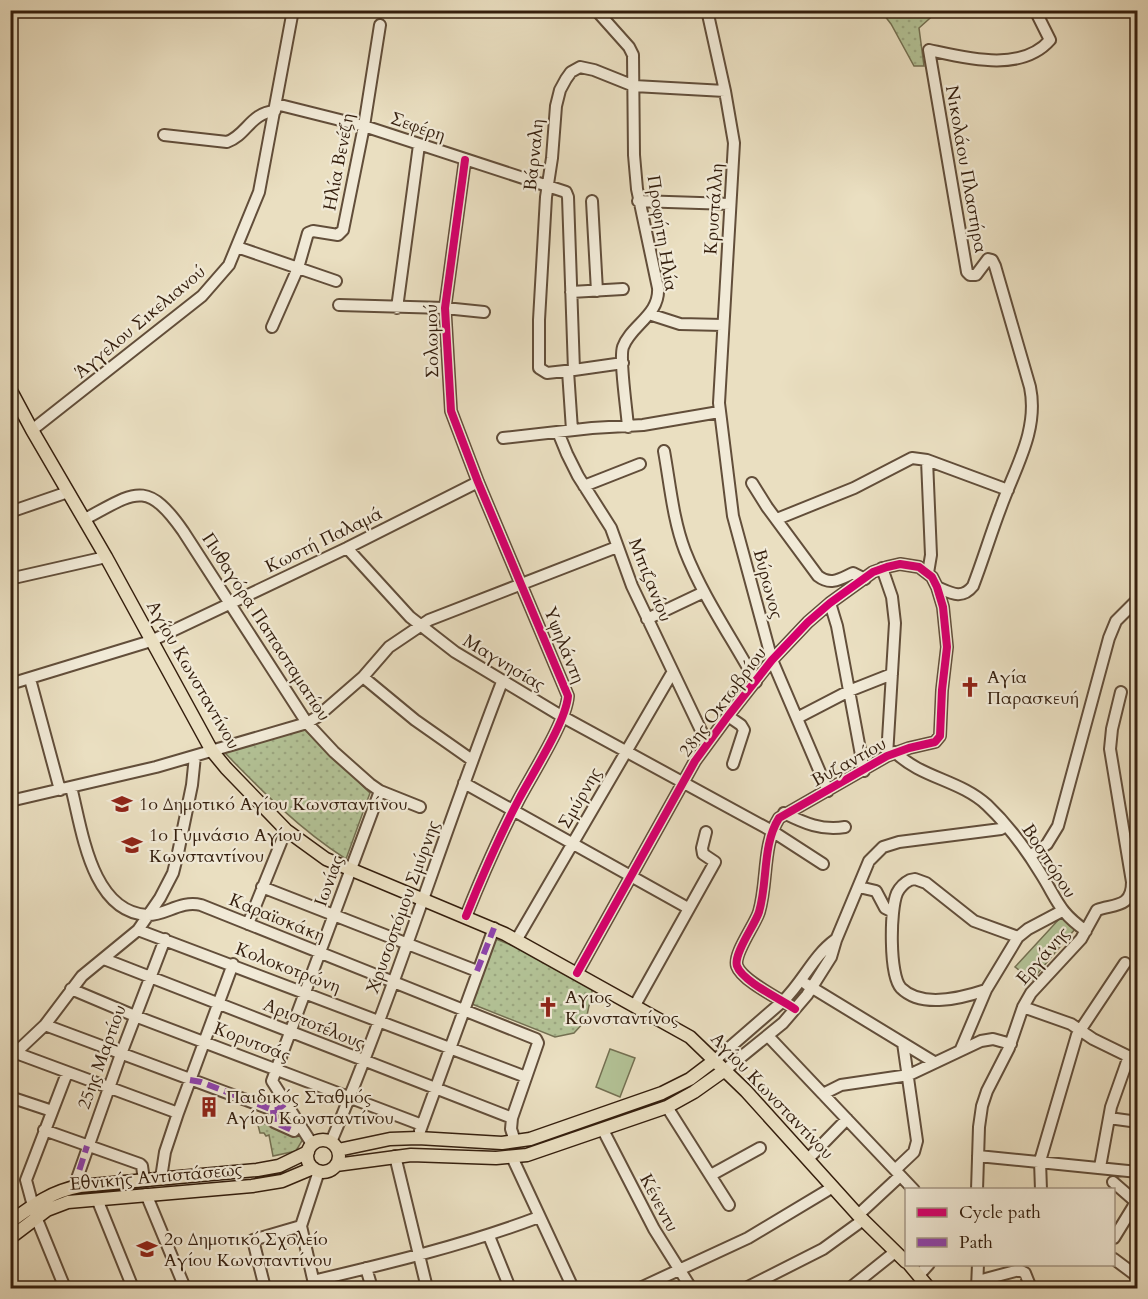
<svg xmlns="http://www.w3.org/2000/svg" width="1148" height="1299" font-family="Cardo,serif">
<style>
.grass{fill:url(#grass-dots);stroke:#747052;stroke-width:1.5}
.garden{fill:#b3c296;stroke:#747052;stroke-width:1.5}
.lines{fill:none;stroke-linecap:round;stroke-linejoin:round}
.minor-casing{stroke:#624e3a;stroke-width:14}
.major-casing{stroke:#341e0d;stroke-width:15}
.minor{stroke:#f1ead7;stroke-width:10}
.major{stroke:#eadfc1;stroke-width:12}
.quiet{stroke:#8e44ad;stroke-width:6;stroke-dasharray:12 6;stroke-linecap:butt}
.cycleway-casing{stroke:#f1ead7;stroke-width:11}
.cycleway{stroke:#d6006c;stroke-width:8}
.labels{text-anchor:middle;dominant-baseline:central;stroke-width:4.5;stroke-linejoin:round;paint-order:stroke}
.street-label{font-size:18px;fill:#341e0d;stroke:#f1ead7}
.poi-label{font-size:18px;fill:#341e0d;stroke:#f1ead7;text-anchor:start}
</style>
<defs>
<pattern id="grass-dots" width="8" height="8" patternUnits="userSpaceOnUse" patternTransform="scale(1.5)"><rect width="8" height="8" fill="#b3c296"/><path d="M2 2h.1M6 6h.1" fill="none" stroke="#9ba680" stroke-width="1.8" stroke-linecap="round"/></pattern>
</defs>
<rect width="100%" height="100%" fill="#eadfc1"/>
<filter id="stains"><feTurbulence type="fractalNoise" baseFrequency=".00333" numOctaves="4"/><feColorMatrix values="0 0 0 0 .2 0 0 0 0 .09 0 0 0 0 .02 0 0 0 .5 -.17"/></filter>
<radialGradient id="worn" r=".72"><stop offset=".6" stop-color="#630" stop-opacity="0"/><stop offset="1" stop-color="#630" stop-opacity=".3"/></radialGradient>
<path class="grass" d="M881,11H938L919,28L924,66H914L891,24Z
M305,729L370,793L346,859C299,829 262,791 223,751Z
M496,939L535,955L593,987L586,1020L574,1033L555,1037L472,1004Z
M269,1123L298,1130L303,1139L296,1151L273,1156L269,1135L266,1136L264,1133H260L258,1125Z"/>
<path class="garden" d="M1061,917L1075,929L1032,980L1015,967Z
M610,1049L635,1058L620,1097L596,1087Z"/>
<g class="lines">
<g class="minor-casing">
<path id="minor" d="M596,10L629,47L633,55L634,155L637,189L658,288C660,315 631,325 623,347C619,359 627,411 628,427
M707,10L725,91L734,143L719,403L733,516L772,660L828,791
M276,104L364,126L566,192L568,197L574,370L623,363
M164,135L227,142C247,135 250,113 275,111
M465,160L445,308L451,411L478,482L568,696C566,722 532,774 519,799C499,837 482,876 466,916
M592,201L597,291
M638,201L730,204
M237,247L336,281
M571,292L623,289
M339,305L445,308L484,312
M397,308L419,145
M649,314L680,324L723,325
M272,327L298,268L308,233L313,231L338,235L343,230L364,126L380,25
M574,370L547,373L539,368V320L546,197L552,158L556,106L560,90L566,79L571,72L580,67L594,70L634,86L725,91
M568,371L572,430
M32,430L202,296L229,265L259,192L293,10
M558,432L567,454L578,476L611,528L632,586L707,743
M503,438L592,428L643,425L719,412
M664,451C670,484 673,520 685,551C703,597 732,638 756,682
M927,460L931,555L928,573
M752,483L767,507L818,576C831,586 840,579 853,573L865,579
M584,486L640,464
M10,512L68,492
M85,519C134,493 146,478 183,531L307,723L334,752L370,784L380,791L420,807
M777,519L854,488L912,458L927,460L1008,490
M347,548L410,617L455,652L563,717L772,831L823,864
M882,568L892,597L895,623L887,756
M10,575L18,577L106,557
M937,587C951,593 962,600 973,586C983,560 991,533 1001,507C1015,468 1039,430 1030,387L995,266L992,260L988,259L976,275H970L967,272L929,50C966,58 1021,73 1050,40L1035,10
M830,603L837,626L864,771
M647,619L704,592
M363,677L415,720L472,760
M30,679L60,790
M10,684L151,641L347,548L478,482
M728,716L741,725L744,730L733,764
M797,718L849,691L892,674
M895,752C921,778 960,780 987,805C1008,825 1026,849 1041,874C1058,901 1058,911 1086,931
M464,783L688,908
M71,787C82,829 91,912 147,915C165,916 180,900 201,905L536,1039L538,1043L512,1118L511,1129L515,1141
M10,801L156,767L307,723L317,717L363,677L389,647L429,620L617,547
M784,813C804,823 822,831 845,827
M1030,856L1047,844L1058,826L1109,638L1116,621L1138,599
M262,887L477,971
M859,887L876,891L885,908L893,912
M248,924L286,830
M138,930L526,1077
M517,939L672,673
M104,959L512,1118
M577,973L695,761L728,716L772,660L808,622L830,603L873,572L887,567L900,564L919,567L932,577L937,587L943,607L947,647L942,690L940,736L935,742L909,748L887,756L779,818C762,845 768,882 759,912C755,925 733,954 737,966C742,981 782,1000 795,1009
M806,984L934,1062
M71,989L135,1016L422,1125
M986,990C962,998 922,1009 901,988C889,975 890,910 897,893C900,887 904,883 910,880L915,879L926,883L974,921L1018,937
M635,1005L715,862L703,854L702,848L706,832
M1023,1007L1071,1024L1093,1039L1138,1061
M45,1025L273,1110H277L286,1103
M768,1036L914,1190
M961,1049L986,990L1018,937L1028,929L1062,911
M16,1053L178,1113
M10,1058L45,1025L82,976L138,930L160,898L173,873L178,853L192,785L195,756
M715,1060L783,1001C803,982 813,956 835,940
M725,1070L783,1023L807,995L831,957L836,940L869,861L883,847L899,842L1001,829L1006,826
M823,1094L841,1085L909,1075L981,1041L993,1039L1011,1044
M10,1097L52,1111
M667,1107L729,1205
M273,1110L274,1122L294,1131
M1109,1118L1138,1122
M44,1130L140,1164L142,1166L144,1180
M603,1130L654,1229L691,1288
M420,1131L494,928
M331,1142C395,991 443,834 502,682
M312,1144L272,1081L380,791
M395,1156L427,1288
M978,1156L1138,1172
M512,1157L573,1288
M808,1159L847,1119
M1100,1167L1111,1107L1129,1056
M895,1170L914,1152L917,1141L903,1043
M711,1175L760,1148
M161,1178L165,1152L178,1113L233,964
M1113,1182L1136,1202
M74,1187L121,1054L165,939
M977,1190L979,1127L982,1106L987,1091L1009,1048L1023,1007L1031,993L1081,939L1097,910C1114,904 1132,908 1132,882L1110,749L1112,729L1121,692
M1041,1190L1040,1161L1077,1035L1125,963
M146,1194L185,1288
M97,1199L133,1288
M858,1215L900,1176
M489,1236L510,1288
M1114,1238L1133,1207L1138,1194
M1114,1259L1138,1277
M366,1268L372,1288
M919,1275L929,1264
M313,1281C389,1263 465,1245 539,1217
M978,1281L1019,1270L1025,1273L1031,1288
M65,1288L36,1217L26,1180L67,1073
M265,1288L253,1240L301,1226
M315,1288L301,1226L319,1171
M640,1288L748,1238L833,1187
M746,1288L823,1249L863,1220
M850,1288L895,1252
M977,1288L978,1264"/>
</g>
<g class="major-casing">
<path id="major" d="M10,389L32,430L106,557L212,751L226,768L286,830L326,859L505,934L690,1037L746,1091L858,1215L906,1262
M307 1156a16 16 0 1 1 32 0a16 16 0 1 1-32 0Z
M338,1150L390,1139L418,1138L502,1143L530,1139L662,1093L690,1079L715,1060
M336,1165L411,1155L496,1158L527,1155L667,1107L694,1092L725,1070
M10,1222C33,1205 52,1191 80,1186L257,1170L279,1166L308,1152
M10,1238L47,1210L68,1202L252,1186L282,1181L313,1168
M909,1264L929,1288"/>
</g>
<use href="#minor" class="minor"/>
<use href="#major" class="major"/>
<path class="quiet" d="M477,971L494,928
M190,1080L201,1082L273,1110H277L286,1103
M273,1110L274,1122L294,1131
M74,1187L87,1146"/>
<g class="cycleway-casing">
<path id="cycleway" d="M465,160L445,308L451,411L478,482L568,696C566,722 532,774 519,799C499,837 482,876 466,916
M577,973L695,761L728,716L772,660L808,622L830,603L873,572L887,567L900,564L919,567L932,577L937,587L943,607L947,647L942,690L940,736L935,742L909,748L887,756L779,818C762,845 768,882 759,912C755,925 733,954 737,966C742,981 782,1000 795,1009"/>
</g>
<use href="#cycleway" class="cycleway"/>
</g>
<defs>
<g id="church-bare" transform="scale(1.62)"><path d="M-1.2-6h2.4v3.5h3.3v2.4h-3.3V6h-2.4V-.1h-3.3v-2.4h3.3Z" fill="#8f2418" stroke="#f1ead7" stroke-width="2.5" paint-order="stroke"/></g>
<g id="school-bare" transform="scale(1.62)"><path d="M0-5L7-2L0 1L-7-2ZM-4 1L0 2.5L4 1V4Q0 6-4 4Z" fill="#8f2418" stroke="#f1ead7" stroke-width="2.5" paint-order="stroke"/></g>
<g id="building-bare" transform="scale(1.62)"><path d="M-4-6H4V6H1V3H-1V6H-4ZM-2.5-4.3h1.7v1.8h-1.7ZM.8-4.3h1.7v1.8H.8ZM-2.5-1h1.7V.8h-1.7ZM.8-1h1.7V.8H.8Z" fill="#8f2418" stroke="#f1ead7" stroke-width="2.5" paint-order="stroke"/></g>
</defs>
<g fill-rule="evenodd">
<use href="#church-bare" x="970" y="687"/>
<use href="#school-bare" x="122" y="804"/>
<use href="#school-bare" x="132" y="845"/>
<use href="#church-bare" x="548" y="1007"/>
<use href="#building-bare" x="209" y="1107"/>
<use href="#school-bare" x="147" y="1249"/>
</g>
<g class="labels">
<g class="street-label">
<text transform="translate(418 127) rotate(19)">Σεφέρη</text>
<text transform="translate(534 155) rotate(-84)">Βάρναλη</text>
<text transform="translate(339 162) rotate(-79)">Ηλία Βενέζη</text>
<text transform="translate(966 169) rotate(80)">Νικολάου Πλαστήρα</text>
<text transform="translate(714 209) rotate(-86)">Κρυστάλλη</text>
<text transform="translate(662 233) rotate(81)">Προφήτη Ηλία</text>
<text transform="translate(140 322) rotate(-40)">Άγγελου Σικελιανού</text>
<text transform="translate(432 341) rotate(-91)">Σολωμού</text>
<text transform="translate(324 540) rotate(-26)">Κωστή Παλαμά</text>
<text transform="translate(650 580) rotate(68)">Μπιζανίου</text>
<text transform="translate(768 584) rotate(75)">Βύρωνος</text>
<text transform="translate(266 627) rotate(57)">Πυθαγόρα Παπασταματίου</text>
<text transform="translate(564 645) rotate(68)">Υψηλάντη</text>
<text transform="translate(504 663) rotate(31)">Μαγνησίας</text>
<text transform="translate(193 675) rotate(60)">Αγίου Κωνσταντίνου</text>
<text transform="translate(723 702) rotate(-53)">28ης Οκτωβρίου</text>
<text transform="translate(849 762) rotate(-29)">Βυζαντίου</text>
<text transform="translate(580 798) rotate(-60)">Σμύρνης</text>
<text transform="translate(1049 861) rotate(57)">Βοσπόρου</text>
<text transform="translate(329 881) rotate(-70)">Ιωνίας</text>
<text transform="translate(403 907) rotate(-70)">Χρυσοστόμου Σμύρνης</text>
<text transform="translate(277 918) rotate(22)">Καραϊσκάκη</text>
<text transform="translate(1043 956) rotate(-49)">Εργάνης</text>
<text transform="translate(288 968) rotate(21)">Κολοκοτρώνη</text>
<text transform="translate(314 1024) rotate(22)">Αριστοτέλους</text>
<text transform="translate(252 1042) rotate(21)">Κορυτσάς</text>
<text transform="translate(102 1057) rotate(-70)">25ης Μαρτίου</text>
<text transform="translate(772 1096) rotate(46)">Αγίου Κωνσταντίνου</text>
<text transform="translate(156 1177) rotate(-5)">Εθνικής Αντιστάσεως</text>
<text transform="translate(659 1203) rotate(62)">Κένεντυ</text>
</g>
<g class="poi-label">
<text x="987" y="677">Αγία<tspan x="987" dy="21">Παρασκευή</tspan></text>
<text x="139" y="804">1ο Δημοτικό Αγίου Κωνσταντίνου</text>
<text x="149" y="835">1ο Γυμνάσιο Αγίου<tspan x="149" dy="21">Κωνσταντίνου</tspan></text>
<text x="565" y="997">Αγιος<tspan x="565" dy="21">Κωνσταντίνος</tspan></text>
<text x="226" y="1097">Παιδικός Σταθμός<tspan x="226" dy="21">Αγίου Κωνσταντίνου</tspan></text>
<text x="164" y="1239">2ο Δημοτικό Σχολείο<tspan x="164" dy="21">Αγίου Κωνσταντίνου</tspan></text>
</g>
</g>
<rect width="1148" height="1299" fill="none" stroke="#eadfc1" stroke-width="36"/>
<rect x="12" y="12" width="1124" height="1275" fill="none" stroke="#341e0d" stroke-width="3"/>
<rect x="18" y="18" width="1112" height="1263" fill="none" stroke="#341e0d" stroke-width="1.5"/>
<rect x="905" y="1188" width="210" height="78" fill="#f1ead7" stroke="#a59886" stroke-width="1.5"/>
<rect x="917" y="1208" width="30" height="9" fill="#d6006c" stroke="#a59886" stroke-width="1.5"/>
<text x="959" y="1218" font-size="18" fill="#341e0d">Cycle path</text>
<rect x="917" y="1238" width="30" height="9" fill="#8e44ad" stroke="#a59886" stroke-width="1.5"/>
<text x="959" y="1248" font-size="18" fill="#341e0d">Path</text>
<rect width="100%" height="100%" filter="url(#stains)"/>
<rect width="100%" height="100%" fill="url(#worn)"/>
</svg>
